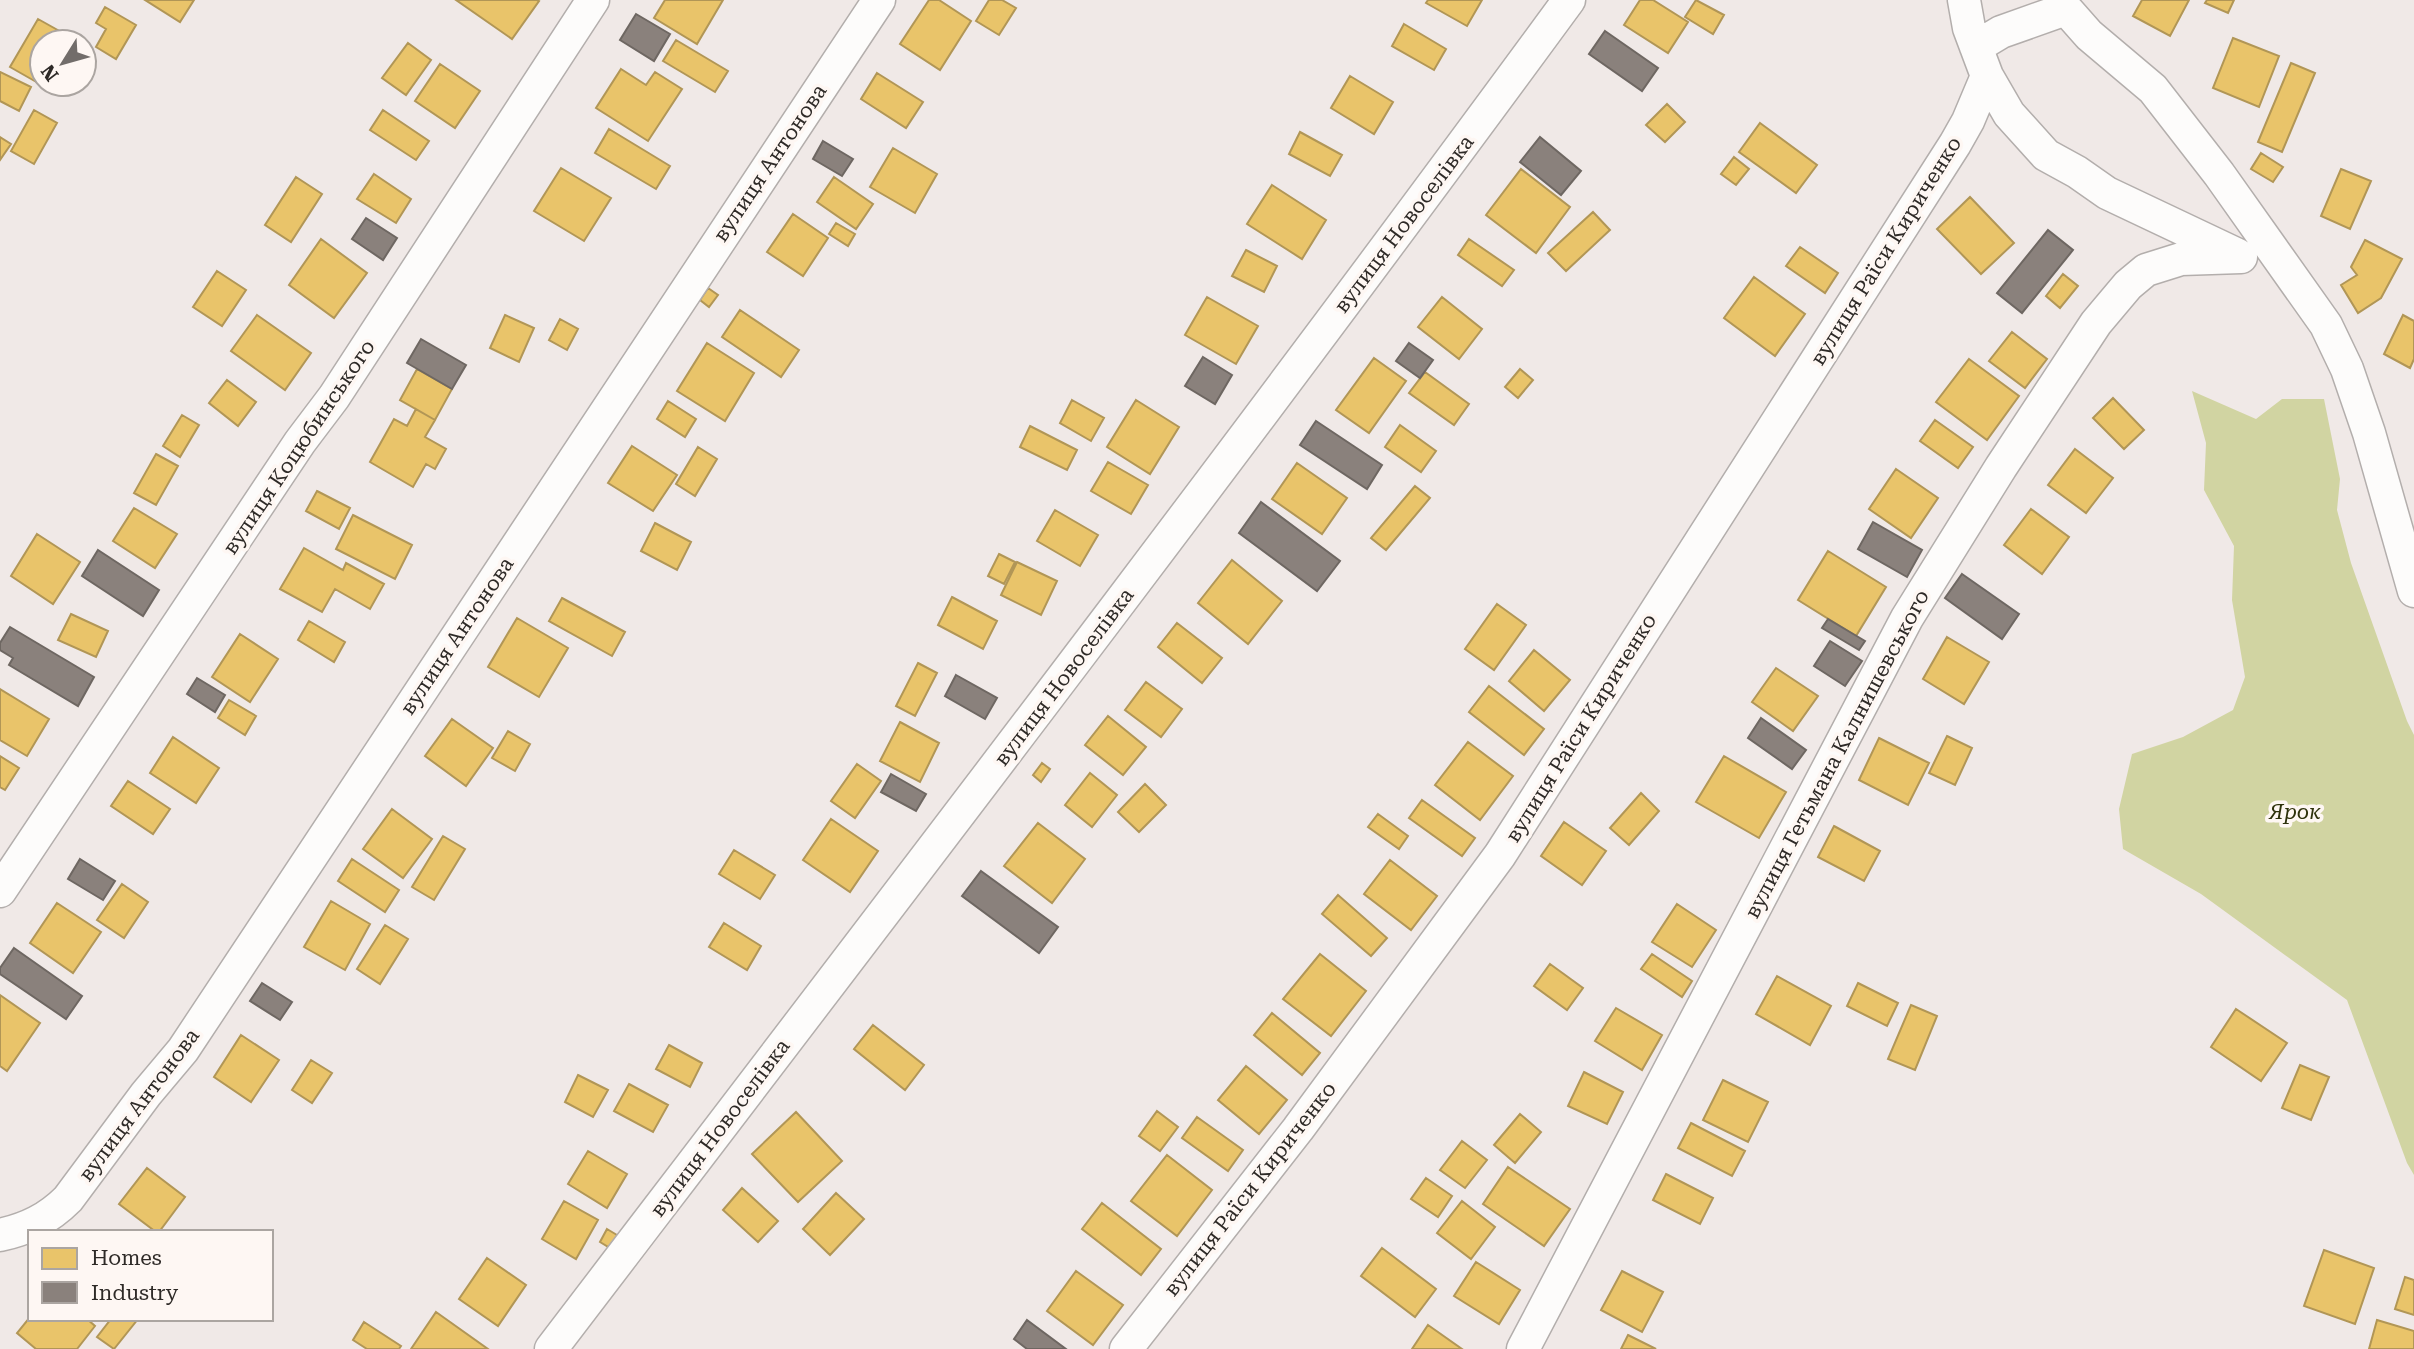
<svg xmlns="http://www.w3.org/2000/svg" width="2414" height="1349" font-family="'Roboto Serif',serif">
<style>
.forest{fill:#d1d4a2}
.homes{fill:#e9c46a;stroke:#b19656;stroke-width:2}
.industry{fill:#8a817c;stroke:#6e6762;stroke-width:2}
.lines{fill:none;stroke-linecap:round;stroke-linejoin:round}
.street-casing{stroke:#b3aeac;stroke-width:35}
.street{stroke:#fdfcfb;stroke-width:32}
.labels{text-anchor:middle;dominant-baseline:central;stroke-width:7;stroke-linejoin:round;paint-order:stroke}
.street-label{font-size:21px;fill:#2e2a27;stroke:#fef7f3}
.park-label{font-size:21px;font-style:italic;fill:#2f320c;stroke:#fef7f3}
</style>
<rect width="100%" height="100%" fill="#f0e9e7"/>
<path class="forest" d="M2192,391L2256,419L2282,399H2324L2340,479L2337,510L2351,563L2407,721L2414,735V1175L2407,1163L2347,1000L2201,894L2123,849L2119,809L2132,754L2183,737L2233,710L2245,677L2232,600L2234,546L2204,490L2206,443Z"/>
<path class="homes" d="M145,0H194L180,22Z
M456,0H537L539,1L512,39Z
M665,0H723L697,44L654,18Z
M929,0H939L971,21L940,70L900,44Z
M989,0H1002L1016,8L999,35L976,21Z
M1428,0H1482L1467,26L1426,3Z
M1640,0H1653L1688,22L1668,53L1624,25Z
M1696,0L1724,15L1713,34L1685,17Z
M2142,0H2189L2170,36L2133,16Z
M2207,0H2234L2228,13L2205,3Z
M105,7L136,25L116,59L96,47L106,29L96,23Z
M38,19L79,42H42V84H59L54,92L10,67Z
M1404,24L1446,49L1434,70L1392,46Z
M2233,38L2279,56L2259,107L2213,88Z
M676,40L728,71L715,92L663,61Z
M408,43L431,60L406,95L382,78Z
M2291,63L2315,73L2282,152L2258,142Z
M440,64L480,91L455,128L415,101Z
M621,69L646,85L655,72L682,89L648,141L596,108Z
M0,72L31,87L19,111L0,101Z
M877,73L923,102L906,128L861,99Z
M1350,76L1393,102L1374,134L1331,108Z
M1667,104L1685,122L1665,142L1646,125Z
M34,110L57,123L34,164L11,151Z
M383,110L429,141L416,160L370,130Z
M1760,123L1817,165L1796,193L1739,152Z
M609,129L670,166L656,189L595,153Z
M1300,132L1342,155L1330,176L1289,154Z
M0,137L11,144L0,160Z
M893,148L937,174L915,213L870,187Z
M2261,153L2283,167L2273,182L2251,169Z
M1734,157L1749,169L1736,185L1721,174Z
M561,168L611,198L584,241L534,211Z
M1521,169L1570,207L1536,253L1486,215Z
M2341,169L2371,181L2350,229L2321,216Z
M374,174L411,199L396,223L357,199Z
M296,177L322,194L291,242L265,225Z
M834,177L873,204L856,229L817,202Z
M1272,185L1326,220L1302,259L1247,224Z
M1970,197L2014,243L1981,274L1937,229Z
M1593,212L1610,230L1566,271L1548,253Z
M793,214L828,238L803,276L767,252Z
M836,223L855,234L848,246L829,234Z
M321,239L367,273L334,318L289,285Z
M1469,239L1514,270L1502,286L1458,255Z
M2365,240L2402,259L2381,298L2358,313L2341,285L2357,275L2351,267Z
M1800,247L1838,273L1825,293L1786,266Z
M1246,250L1277,266L1264,292L1232,276Z
M217,271L246,290L222,326L193,307Z
M2063,274L2078,286L2060,308L2046,296Z
M1754,277L1805,314L1775,356L1724,318Z
M708,288L718,295L709,307L700,300Z
M1207,297L1258,326L1236,364L1185,335Z
M1442,297L1482,329L1459,359L1418,327Z
M740,310L799,350L781,377L722,337Z
M257,315L311,353L285,390L231,351Z
M505,315L534,328L519,362L490,348Z
M2403,315L2414,321V359L2410,368L2384,354Z
M560,319L578,329L567,350L549,340Z
M2012,332L2047,359L2025,388L1989,361Z
M707,343L754,373L725,421L677,391Z
M1374,358L1406,381L1369,433L1336,410Z
M1969,359L2019,396L1987,440L1936,402Z
M417,369L452,389L435,420L400,400Z
M1520,369L1533,380L1518,398L1505,387Z
M1425,372L1469,404L1454,425L1409,393Z
M227,380L256,402L238,426L209,403Z
M2113,398L2144,430L2124,449L2093,418Z
M1072,400L1104,418L1091,441L1060,423Z
M1136,400L1179,427L1150,474L1107,447Z
M668,401L696,419L685,437L657,419Z
M416,409L435,420L425,437L446,449L435,469L426,464L413,487L370,462L394,419L407,426Z
M182,415L199,425L180,457L163,446Z
M1935,420L1973,447L1958,468L1920,441Z
M1400,425L1436,451L1421,472L1385,447Z
M1030,426L1077,450L1067,470L1020,447Z
M632,446L677,475L653,511L608,483Z
M698,447L717,459L695,496L676,484Z
M2075,449L2113,478L2086,513L2048,485Z
M156,454L178,466L156,505L134,493Z
M1108,462L1148,485L1131,514L1091,491Z
M1297,463L1347,498L1322,534L1272,499Z
M1896,469L1938,498L1911,538L1869,509Z
M1415,486L1430,498L1386,550L1371,538Z
M317,491L350,508L339,529L306,511Z
M134,508L177,534L155,568L113,541Z
M2031,509L2069,537L2042,574L2004,545Z
M1055,510L1098,535L1080,566L1037,541Z
M353,515L412,545L395,579L336,549Z
M655,523L691,542L677,570L641,551Z
M37,534L80,562L53,604L11,576Z
M304,548L343,570L346,563L384,584L370,609L335,589L322,612L280,589Z
M1828,551L1886,587L1856,636L1798,600Z
M999,554L1015,562L1004,584L988,576Z
M1232,560L1282,601L1248,644L1198,603Z
M1017,562L1057,581L1041,615L1001,595Z
M952,597L997,621L983,649L938,625Z
M562,598L625,632L612,656L549,621Z
M1497,604L1526,625L1494,670L1465,649Z
M71,614L108,631L96,657L58,640Z
M517,618L568,648L539,697L488,667Z
M309,621L345,642L334,662L298,640Z
M1177,623L1222,658L1202,683L1158,647Z
M240,634L278,659L250,702L212,677Z
M1947,637L1989,662L1964,704L1923,679Z
M1534,650L1570,680L1544,711L1509,681Z
M918,663L937,673L915,716L896,706Z
M1776,668L1818,696L1793,731L1752,702Z
M1146,682L1182,709L1161,737L1125,710Z
M1489,686L1544,729L1524,755L1469,712Z
M0,689L49,719L27,756L0,740Z
M229,700L256,716L245,735L218,718Z
M1108,716L1146,747L1123,775L1085,745Z
M452,719L493,748L466,786L425,756Z
M900,722L939,743L920,782L880,761Z
M508,731L530,744L515,771L492,758Z
M1947,736L1972,748L1955,785L1929,773Z
M173,737L219,768L196,803L150,773Z
M1879,738L1929,763L1908,805L1859,780Z
M1468,742L1513,776L1480,820L1435,785Z
M0,756L19,768L5,790L0,787Z
M1724,756L1786,792L1759,838L1696,802Z
M1042,763L1050,769L1041,782L1033,775Z
M857,764L881,781L855,818L831,801Z
M1090,773L1117,795L1092,827L1065,805Z
M128,781L170,809L153,834L111,806Z
M1145,784L1166,805L1139,832L1118,812Z
M1641,793L1659,811L1629,845L1610,828Z
M1422,800L1475,838L1462,856L1409,818Z
M392,809L432,839L403,878L363,849Z
M1378,814L1408,836L1399,849L1368,827Z
M831,819L878,851L850,892L803,860Z
M1564,822L1606,851L1582,885L1541,856Z
M1038,823L1085,859L1052,903L1004,866Z
M1834,826L1880,851L1864,881L1818,857Z
M443,836L465,849L434,900L412,887Z
M734,850L775,875L760,899L719,874Z
M352,859L399,890L385,912L338,881Z
M1390,860L1437,896L1411,930L1364,894Z
M122,884L148,902L124,938L97,920Z
M1338,895L1387,938L1371,956L1322,914Z
M331,901L370,924L345,970L304,947Z
M57,903L101,932L73,973L30,943Z
M1677,904L1716,930L1692,967L1652,942Z
M724,923L761,946L747,970L709,947Z
M385,925L408,939L380,984L357,969Z
M1320,954L1366,991L1331,1036L1283,999Z
M1652,954L1692,981L1682,997L1641,969Z
M1550,964L1583,988L1567,1010L1534,986Z
M1777,976L1831,1006L1810,1045L1756,1014Z
M1858,983L1898,1003L1887,1026L1847,1006Z
M0,995L40,1023L7,1071L0,1066Z
M1911,1005L1937,1016L1915,1070L1888,1059Z
M1616,1008L1662,1035L1642,1070L1595,1041Z
M2236,1009L2287,1043L2261,1081L2211,1047Z
M1272,1013L1320,1053L1302,1075L1254,1035Z
M873,1025L924,1065L905,1090L854,1049Z
M241,1035L279,1060L251,1102L214,1077Z
M669,1045L702,1063L690,1087L656,1069Z
M311,1060L332,1073L312,1103L292,1090Z
M2300,1065L2329,1077L2311,1120L2282,1108Z
M1246,1066L1287,1100L1259,1134L1218,1100Z
M1584,1072L1623,1092L1607,1124L1568,1106Z
M578,1075L608,1090L593,1117L565,1102Z
M1723,1080L1768,1102L1748,1142L1703,1120Z
M629,1084L668,1105L653,1132L614,1111Z
M1157,1111L1178,1127L1160,1151L1139,1136Z
M796,1112L842,1161L798,1202L752,1154Z
M1520,1114L1541,1132L1515,1163L1494,1145Z
M1197,1117L1243,1150L1228,1171L1182,1138Z
M1691,1123L1745,1151L1732,1176L1678,1148Z
M1462,1141L1487,1160L1465,1188L1440,1170Z
M588,1151L627,1174L607,1208L568,1184Z
M1167,1155L1212,1190L1177,1236L1131,1201Z
M1508,1167L1570,1209L1544,1246L1483,1204Z
M147,1168L185,1197L159,1232H156L119,1204Z
M1666,1174L1713,1198L1700,1224L1653,1200Z
M1426,1178L1452,1196L1438,1217L1411,1199Z
M742,1188L778,1221L758,1242L723,1210Z
M836,1193L864,1219L830,1255L803,1229Z
M564,1201L598,1220L576,1259L542,1239Z
M1462,1201L1495,1227L1471,1259L1437,1233Z
M1102,1203L1161,1249L1141,1275L1082,1229Z
M607,1229L617,1235L610,1248L600,1242Z
M1382,1248L1436,1289L1415,1317L1361,1276Z
M2324,1250L2374,1268L2355,1324L2304,1306Z
M487,1258L526,1285L498,1326L459,1299Z
M1476,1262L1520,1290L1499,1324L1454,1296Z
M1076,1271L1123,1305L1093,1345L1047,1311Z
M1622,1271L1663,1292L1642,1332L1601,1310Z
M2405,1277L2414,1280V1315L2395,1309Z
M436,1312L488,1349H411Z
M30,1317V1319H87L95,1326L77,1349H36L17,1333Z
M111,1319H138L114,1349L97,1337Z
M2377,1320L2414,1331V1349H2369Z
M364,1322L401,1346L399,1349H367L353,1340Z
M1428,1325L1462,1349H1412Z
M1628,1335L1656,1349H1621Z"/>
<path class="industry" d="M636,14L670,34L654,61L620,40Z
M1605,31L1658,68L1642,91L1589,54Z
M1540,137L1581,171L1561,195L1520,162Z
M823,141L853,159L842,176L813,159Z
M366,218L397,238L383,260L352,239Z
M2048,230L2073,250L2022,313L1997,293Z
M421,339L466,365L452,389L407,363Z
M1409,343L1433,360L1420,378L1396,361Z
M1203,357L1232,375L1215,404L1185,386Z
M1316,421L1382,465L1367,489L1300,445Z
M1261,502L1340,561L1317,591L1239,533Z
M1873,522L1922,550L1907,577L1858,549Z
M98,550L159,590L143,616L82,576Z
M1962,574L2019,614L2002,639L1945,598Z
M1828,619L1865,641L1859,650L1822,628Z
M10,627L94,677L78,706L9,665L13,658L0,650V643Z
M1830,641L1862,661L1845,686L1814,666Z
M956,675L997,698L985,719L945,696Z
M197,678L225,695L215,712L187,694Z
M1761,718L1806,750L1792,769L1748,738Z
M891,774L926,794L916,811L881,792Z
M80,859L115,881L103,900L68,879Z
M981,871L1058,927L1039,953L962,896Z
M14,948L82,996L66,1019L0,974V968Z
M262,983L292,1002L280,1020L250,1001Z
M1027,1320L1066,1349H1027L1014,1339Z"/>
<g class="lines">
<g class="street-casing">
<path id="street" d="M1964,0L1969,28L1987,76L2009,114L2046,155L2077,172L2107,193L2238,255
M2062,0L2066,9L2089,35L2153,89L2219,174L2326,325L2347,369L2369,433L2414,591
M1976,47L2001,32L2066,9
M0,891L300,442L334,397L593,0
M0,1235C27,1229 48,1219 68,1199L146,1094L183,1050L879,0
M551,1349C893,901 1236,454 1569,0
M1126,1349L1298,1129L1500,855L1955,144L1968,121L1987,76
M1523,1349L1907,618L2001,467L2096,323L2128,285L2146,270L2181,259L2241,257"/>
</g>
<use href="#street" class="street"/>
</g>
<g class="labels">
<g class="street-label">
<text transform="translate(770 163) rotate(-56)">вулиця Антонова</text>
<text transform="translate(1404 224) rotate(-53)">вулиця Новоселівка</text>
<text transform="translate(1886 251) rotate(-58)">вулиця Раїси Кириченко</text>
<text transform="translate(299 447) rotate(-56)">вулиця Коцюбинського</text>
<text transform="translate(457 636) rotate(-56)">вулиця Антонова</text>
<text transform="translate(1064 677) rotate(-53)">вулиця Новоселівка</text>
<text transform="translate(1581 728) rotate(-58)">вулиця Раїси Кириченко</text>
<text transform="translate(1837 754) rotate(-62)">вулиця Гетьмана Калнишевського</text>
<text transform="translate(139 1105) rotate(-53)">вулиця Антонова</text>
<text transform="translate(720 1128) rotate(-53)">вулиця Новоселівка</text>
<text transform="translate(1250 1189) rotate(-52)">вулиця Раїси Кириченко</text>
</g>
<g class="park-label">
<text x="2295" y="812">Ярок</text>
</g>
</g>
<rect x="28" y="1230" width="245" height="91" fill="#fef7f3" stroke="#aba5a1" stroke-width="2"/>
<rect x="42" y="1248" width="35" height="21" fill="#e9c46a" stroke="#aba5a1" stroke-width="2"/>
<text x="91" y="1265" font-size="21" fill="#2e2a27">Homes</text>
<rect x="42" y="1282" width="35" height="21" fill="#8a817c" stroke="#aba5a1" stroke-width="2"/>
<text x="91" y="1300" font-size="21" fill="#2e2a27">Industry</text>
<g transform="translate(63 63) rotate(233)"><circle r="33" fill="#fef7f3" stroke="#aba5a1" stroke-width="2"/>
<path d="M0-5L12 26L0 18L-12 26Z" fill="#726d6a"/>
<text y="-10" font-size="19" font-weight="bold" text-anchor="middle" fill="#2e2a27">N</text>
</g>
</svg>
